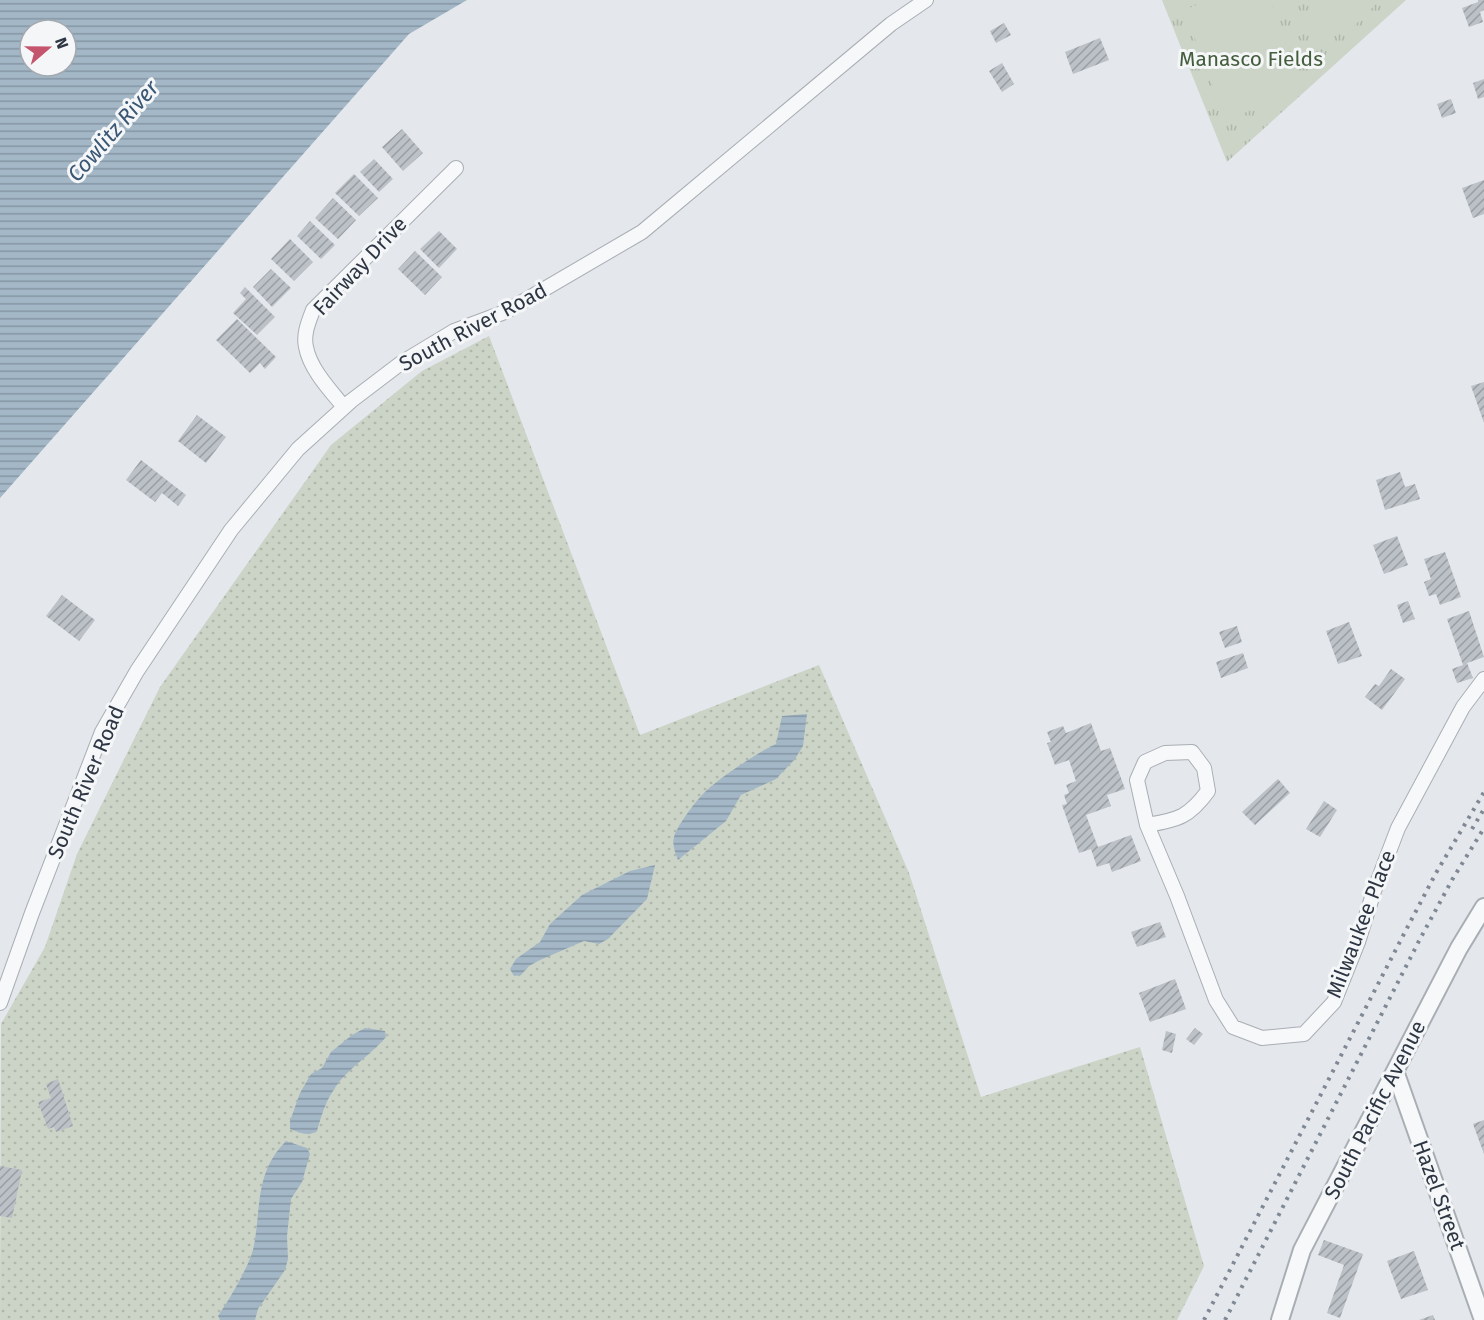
<svg xmlns="http://www.w3.org/2000/svg" width="1484" height="1320" font-family="'Fira Sans',sans-serif">
<style>
.grass{fill:url(#grass-dots)}
.park{fill:url(#park-tufts)}
.pitch{fill:#cbd4c6}
.water{fill:url(#water-rules);fill-rule:evenodd}
.building{fill:url(#building-hatch)}
.lines{fill:none;stroke-linecap:round;stroke-linejoin:round}
.minor-casing{stroke:#a9aeb5;stroke-width:16}
.tertiary-casing{stroke:#a9aeb5;stroke-width:20}
.minor{stroke:#f7f8f9;stroke-width:14}
.tertiary{stroke:#f7f8f9;stroke-width:16}
.rail{stroke:#7f8893;stroke-width:4;stroke-dasharray:3 6;stroke-linecap:butt}
.labels{text-anchor:middle;dominant-baseline:central;stroke-width:6;stroke-linejoin:round;paint-order:stroke}
.park-label{font-size:21px;fill:#445d3c;stroke:#f4f6f8}
.street-label{font-size:21px;fill:#2d3642;stroke:#f4f6f8}
.water-label{font-size:22px;font-style:italic;fill:#3a5773;stroke:#f4f6f8}
</style>
<defs>
<pattern id="grass-dots" width="8" height="8" patternUnits="userSpaceOnUse" patternTransform="scale(1.5)"><rect width="8" height="8" fill="#cbd4c6"/><path d="M2 2h.1M6 6h.1" fill="none" stroke="#afb7ab" stroke-width="1.8" stroke-linecap="round"/></pattern>
<pattern id="park-tufts" width="24" height="20" patternUnits="userSpaceOnUse" patternTransform="scale(1.5)"><rect width="24" height="20" fill="#cbd4c6"/><path d="M3 7l-1-3M5 7V3M7 7l1-3M15 17l-1-3M17 17v-4M19 17l1-3" fill="none" stroke="#afb7ab"/></pattern>
<pattern id="water-rules" width="6" height="5" patternUnits="userSpaceOnUse" patternTransform="scale(1.5)"><rect width="6" height="5" fill="#a3b7c7"/><path d="M0 2.5h6" fill="none" stroke="#8596a3"/></pattern>
<pattern id="building-hatch" width="6" height="6" patternUnits="userSpaceOnUse" patternTransform="scale(1.5)"><rect width="6" height="6" fill="#bcc1c7"/><path d="M-1 1l2-2M0 6l6-6M5 7l2-2" fill="none" stroke="#999ea3"/></pattern>
</defs>
<rect width="100%" height="100%" fill="#e4e7eb"/>
<path class="grass" d="M489,336L640,735L819,665L909,873L981,1097L1140,1047L1204,1266L1177,1320H0L1,1024L45,947L77,854L160,687L331,445L422,371Z"/>
<path class="park" d="M1162,0H1406L1227,162Z"/>
<path class="pitch" d="M1209,0H1270L1304,90L1226,120L1184,10Z
M1306,0H1380L1352,28L1332,35L1318,29Z"/>
<path class="water" d="M0,0H467L409,34L0,498ZM30,30H66V66H30Z
M807,714L803,746L795,759L776,779L741,795L726,821L678,860C675,852 672,845 674,837C677,826 695,802 703,794C716,780 758,752 776,744L782,716Z
M655,865L647,899L608,939L599,944L584,941L540,960L529,966L521,975L514,976L510,969L516,959L540,942L550,924L582,895L630,871Z
M365,1028L385,1031L386,1037C370,1056 345,1070 333,1091C325,1103 321,1117 317,1131C308,1137 300,1133 290,1129V1121L300,1093L311,1074L322,1068L331,1052L352,1035Z
M286,1141L307,1148L310,1154L302,1182L291,1199L287,1236L288,1259L285,1270L258,1309L255,1320H220L218,1316C229,1300 248,1268 253,1250C262,1211 253,1174 286,1141Z"/>
<path class="building" d="M1478,0H1484V10L1480,12L1483,22L1469,27L1462,8L1478,2Z
M1004,23L1011,35L996,43L990,31Z
M1100,38L1109,60L1073,74L1065,52Z
M1002,63L1014,84L1002,92L989,71Z
M1484,79V97L1478,99L1473,83Z
M1451,99L1456,113L1442,118L1437,104Z
M402,129L423,153L403,171L382,147Z
M374,159L393,179L379,192L360,172Z
M354,174L378,198L359,216L335,193Z
M1484,180V214L1473,218L1462,188Z
M333,198L356,220L338,239L315,218Z
M310,221L335,245L321,259L297,236Z
M439,231L457,249L439,268L420,249Z
M290,239L313,262L294,281L271,259Z
M415,251L442,277L425,295L398,269Z
M271,269L291,288L272,307L253,287Z
M245,287L275,317L257,335L233,313L246,299L240,293Z
M237,319L276,357L265,369L260,363L250,373L216,340Z
M1484,382V423L1471,386Z
M197,415L226,437L206,463L178,441Z
M141,460L186,495L178,506L162,493L155,502L126,480Z
M1400,472L1405,487L1415,484L1420,499L1385,510L1376,480Z
M1397,536L1408,565L1384,574L1373,545Z
M1445,552L1461,597L1440,605L1436,594L1429,596L1424,582L1431,579L1424,559Z
M62,595L95,620L79,641L46,616Z
M1408,601L1415,619L1403,623L1397,605Z
M1469,611L1484,657L1467,663L1473,678L1457,683L1452,669L1463,665L1447,619Z
M1349,622L1362,656L1338,664L1326,631Z
M1237,626L1242,642L1225,648L1219,632Z
M1243,653L1248,668L1221,678L1216,662Z
M1391,669L1405,679L1382,710L1365,697L1375,684L1379,686Z
M1091,723L1101,751L1110,748L1125,789L1107,795L1111,806L1086,815L1098,847L1131,835L1141,861L1112,872L1109,863L1097,867L1091,849L1079,853L1062,805L1067,804L1064,795L1069,793L1066,785L1076,781L1069,760L1055,765L1047,743L1051,742L1047,732L1063,726L1066,733Z
M1278,779L1290,793L1255,825L1242,812Z
M1324,801L1337,810L1320,837L1306,829Z
M1160,922L1166,937L1137,947L1131,932Z
M1175,979L1186,1009L1150,1022L1139,993Z
M1195,1028L1203,1034L1194,1045L1186,1039Z
M1166,1031L1176,1034L1172,1053L1162,1050Z
M58,1079L73,1126L56,1132L54,1127L48,1129L38,1102L51,1098L46,1084Z
M1484,1120V1154L1473,1124Z
M0,1166L22,1170L12,1218L0,1216Z
M1324,1240L1363,1254L1340,1318L1327,1313L1344,1265L1318,1255Z
M1414,1251L1428,1290L1401,1299L1387,1261Z
M1433,1315L1435,1320H1419Z"/>
<g class="lines">
<g class="minor-casing">
<path id="minor" d="M344,407C330,390 310,369 306,347C303,334 309,321 313,310L456,168
M1147,825C1178,820 1189,817 1208,791L1204,768L1192,752L1165,753L1145,762L1137,780L1147,825L1177,896L1216,1000L1233,1027L1262,1038L1304,1034L1334,1002L1358,942L1374,891L1398,828L1463,707L1484,679
M0,1003L32,913L102,732L137,671L231,530L298,449L351,401L401,363L454,331L505,312L642,232L891,24L926,0"/>
</g>
<g class="tertiary-casing">
<path id="tertiary" d="M1395,1071L1483,1320
M1280,1320L1302,1250L1459,948L1484,907"/>
</g>
<use href="#minor" class="minor"/>
<use href="#tertiary" class="tertiary"/>
<path class="rail" d="M1472,829L1484,809
M1204,1320L1406,930L1436,873L1484,792
M1225,1320L1420,939L1452,880L1484,828"/>
</g>
<g class="labels">
<g class="park-label">
<text x="1251" y="59">Manasco Fields</text>
</g>
<g class="street-label">
<text transform="translate(360 266) rotate(-47)">Fairway Drive</text>
<text transform="translate(473 327) rotate(-28)">South River Road</text>
<text transform="translate(86 782) rotate(-67)">South River Road</text>
<text transform="translate(1361 924) rotate(-69)">Milwaukee Place</text>
<text transform="translate(1375 1110) rotate(-63)">South Pacific Avenue</text>
<text transform="translate(1439 1195) rotate(70)">Hazel Street</text>
</g>
<g class="water-label">
<text transform="translate(113 131) rotate(-49)">Cowlitz River</text>
</g>
</g>
<g transform="translate(48 48) rotate(70)"><circle r="28" fill="#f4f6f8" stroke="#a4a9af" stroke-width="1.5"/>
<path d="M0-4.5L10 22L0 15L-10 22Z" fill="#c4556d"/>
<text y="-9" font-size="16" font-weight="bold" text-anchor="middle" fill="#2d3642">N</text>
</g>
</svg>
